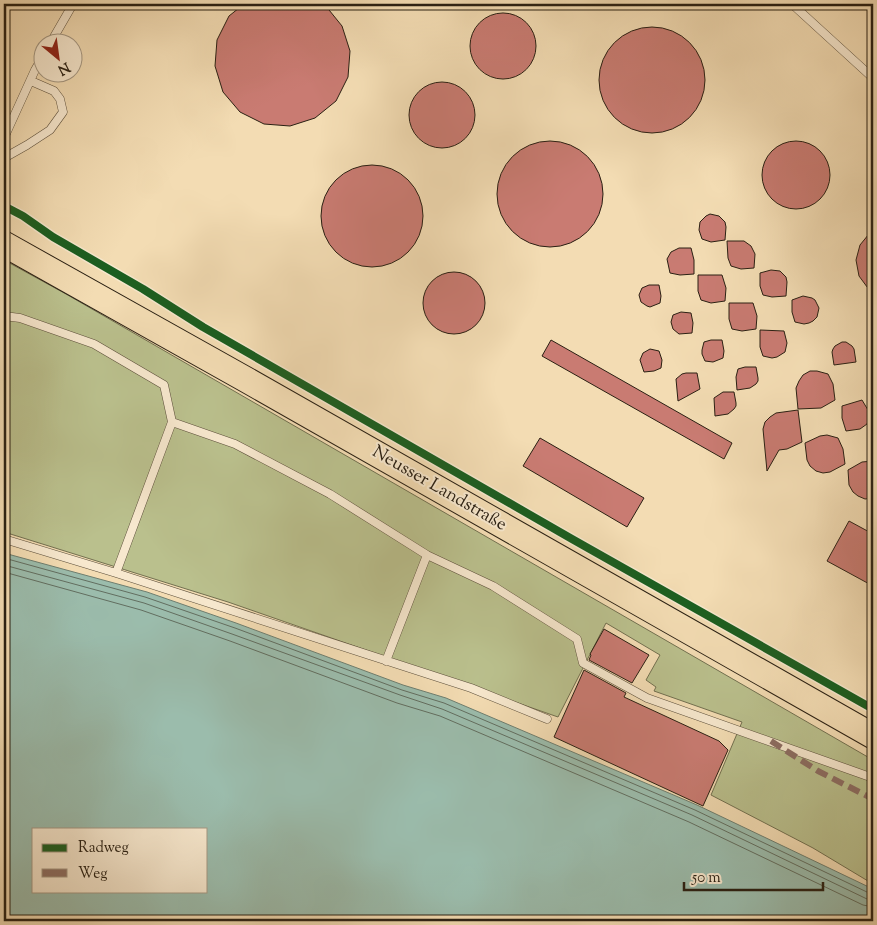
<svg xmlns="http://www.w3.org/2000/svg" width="877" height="925" font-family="'Sorts Mill Goudy',serif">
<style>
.green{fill:#bac08d;stroke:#727050}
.water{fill:#9bbcac;stroke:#6e7e6f;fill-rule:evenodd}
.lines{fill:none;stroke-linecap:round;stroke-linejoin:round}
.shore{stroke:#626e60;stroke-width:1}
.building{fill:#c97b72;stroke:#2a2013}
.service-casing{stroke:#5c4f3b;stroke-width:9}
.primary-casing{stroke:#2a2013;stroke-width:27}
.service{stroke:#f7e8ce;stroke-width:8}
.primary{stroke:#f3dcb3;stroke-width:25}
.quiet{stroke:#8d6e63;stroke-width:6;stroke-dasharray:12 6;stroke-linecap:butt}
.cycleway-casing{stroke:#f7e8ce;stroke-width:11}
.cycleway{stroke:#1b5e20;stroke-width:8}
.labels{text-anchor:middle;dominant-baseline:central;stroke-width:4;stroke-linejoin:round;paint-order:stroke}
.street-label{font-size:18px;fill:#2a2013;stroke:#f7e8ce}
</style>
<rect width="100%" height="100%" fill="#f3dcb3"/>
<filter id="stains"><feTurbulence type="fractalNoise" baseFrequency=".004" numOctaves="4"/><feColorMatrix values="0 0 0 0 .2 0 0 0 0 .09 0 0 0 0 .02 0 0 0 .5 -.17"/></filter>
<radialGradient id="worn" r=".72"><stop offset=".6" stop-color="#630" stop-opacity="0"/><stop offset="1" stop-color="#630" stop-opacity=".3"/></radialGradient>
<path class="green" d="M4,260L66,294L873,760V884L813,848L711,795L742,722L654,691L656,687L646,680L660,655L606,623L558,717L228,602L4,532Z"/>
<path class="water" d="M4,553L147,592L236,623L403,685L446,698L697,805L873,889V921H4ZM34,829H206V891H34Z"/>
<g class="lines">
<path class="shore" d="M4,558L145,597L235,628L402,690L444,703L695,810L869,893L873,894
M4,565L144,603L232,634L400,695L442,709L692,815L867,899L873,900
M4,572L141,610L230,641L397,703L440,716L689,822L863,905L873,907"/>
</g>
<path class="building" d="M244,4H322L325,5L342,26L350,51L348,77L336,101L315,118L290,126L264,124L240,112L223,92L215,66L217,40L229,16Z
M470 46a33 33 0 1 1 66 0a33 33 0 1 1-66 0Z
M599 80a53 53 0 1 1 106 0a53 53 0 1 1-106 0Z
M409 115a33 33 0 1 1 66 0a33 33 0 1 1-66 0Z
M762 175a34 34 0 1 1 68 0a34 34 0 1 1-68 0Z
M497 194a53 53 0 1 1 106 0a53 53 0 1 1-106 0Z
M321 216a51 51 0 1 1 102 0a51 51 0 1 1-102 0Z
M710,214L719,216L725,222L726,227L725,240L711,242L702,239L699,230L700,222L706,216Z
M873,229V295L859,276L856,260L860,245Z
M727,241H744L751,246L755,254L754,268L741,269L731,266L728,258Z
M679,248H691L694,260V274L680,275L670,273L667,259L671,252Z
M771,270L780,271L786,277L787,282L786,296L772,297L763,295L760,286V273Z
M423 303a31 31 0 1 1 62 0a31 31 0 1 1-62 0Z
M698,275H722L726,288L725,301L711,303L701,300L698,291Z
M649,285H659L661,296L660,303L650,307L647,306L641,302L639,295L642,288Z
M803,296L812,298L815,300L819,308L817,317L813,321L809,323L804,324L795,322L792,312V300Z
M729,303H753L757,316L756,329L742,331L732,329L729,319Z
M681,312L691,313L693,323L692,333L679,334L673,329L671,322L673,315Z
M760,330L784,331L787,343L785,352L777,357L772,358L763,356L760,347Z
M551,340L732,443L724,459L542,356Z
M711,340H722L724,351L723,358L713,362L705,361L702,354V350L704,342Z
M842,342H846L852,346L854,349L856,362L834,365L832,352L833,349L835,346Z
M650,349L659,351L662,360L661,368L654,371L644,372L640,360L643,353Z
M745,367H756L758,378V381L756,384L750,388L737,390L736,377L738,369Z
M810,371H817L828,374L833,384L835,400L821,408L798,409L796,388L799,381L803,375Z
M686,373H697L700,389L678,401L676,379L682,374Z
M723,392H734L736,403V406L734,409L728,414L715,416L714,398Z
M862,400L868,410L870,415L867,424L860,429L846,431L842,418V406Z
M798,410L802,442L787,449L779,450L767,471L763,429L765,422L770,417L776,413Z
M827,435L838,438L843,449L845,464L830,472L823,473L816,471L810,466L807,460L805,443L820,436Z
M540,438L644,498L627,527L523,466Z
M873,461V498L865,499L858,496L853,492L849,485L848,470L862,462Z
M849,521L873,534V586L827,561Z
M604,629L649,655L632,683L589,660L591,655L590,654Z
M584,670L626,693L624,697L719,741L728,750L703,806L554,737Z"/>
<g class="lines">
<g class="service-casing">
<path id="service" d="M792,4L873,78
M51,42L73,4
M4,138L35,70L42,58
M4,158L27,145L50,130L63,112L60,99L54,91L31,81
M4,316L20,318L94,344L164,385L172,422L116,573
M172,422L235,444L330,494L427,555L493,586L577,639L583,663L647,698L873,778
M4,539L116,573L471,688L547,719
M386,661L427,555"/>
</g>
<g class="primary-casing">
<path id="primary" d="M4,244L245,379L873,736"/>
</g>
<use href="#service" class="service"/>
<use href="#primary" class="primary"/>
<path class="quiet" d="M771,741L818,771L873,799"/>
<g class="cycleway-casing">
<path id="cycleway" d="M4,206L23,216L53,237L143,289L203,327L572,539L873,709"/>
</g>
<use href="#cycleway" class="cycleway"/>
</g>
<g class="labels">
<g class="street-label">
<text transform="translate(439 489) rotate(30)">Neusser Landstraße</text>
</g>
</g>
<rect width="877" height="925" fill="none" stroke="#f3dcb3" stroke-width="20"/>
<rect x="5" y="5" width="867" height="915" fill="none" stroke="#2a2013" stroke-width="2.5"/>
<rect x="10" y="10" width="857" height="905" fill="none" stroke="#2a2013"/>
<rect x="32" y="828" width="175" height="65" fill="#f7e8ce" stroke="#a59883"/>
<rect x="42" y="844" width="25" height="8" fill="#1b5e20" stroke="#a59883"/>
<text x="78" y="852" font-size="15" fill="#2a2013">Radweg</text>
<rect x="42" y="869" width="25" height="8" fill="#8d6e63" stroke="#a59883"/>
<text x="78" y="878" font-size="15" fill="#2a2013">Weg</text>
<g transform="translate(58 58) rotate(151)"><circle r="24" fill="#f7e8ce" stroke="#a59883"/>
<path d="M0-4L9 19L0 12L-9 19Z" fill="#8f2418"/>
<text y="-8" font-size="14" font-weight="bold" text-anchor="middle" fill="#2a2013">N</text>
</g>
<path d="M684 882v8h139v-8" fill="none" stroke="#2a2013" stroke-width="2.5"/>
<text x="692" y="882" font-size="15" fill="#2a2013" stroke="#f7e8ce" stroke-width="4" paint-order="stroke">50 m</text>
<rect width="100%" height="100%" filter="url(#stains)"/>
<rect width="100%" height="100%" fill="url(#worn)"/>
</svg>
